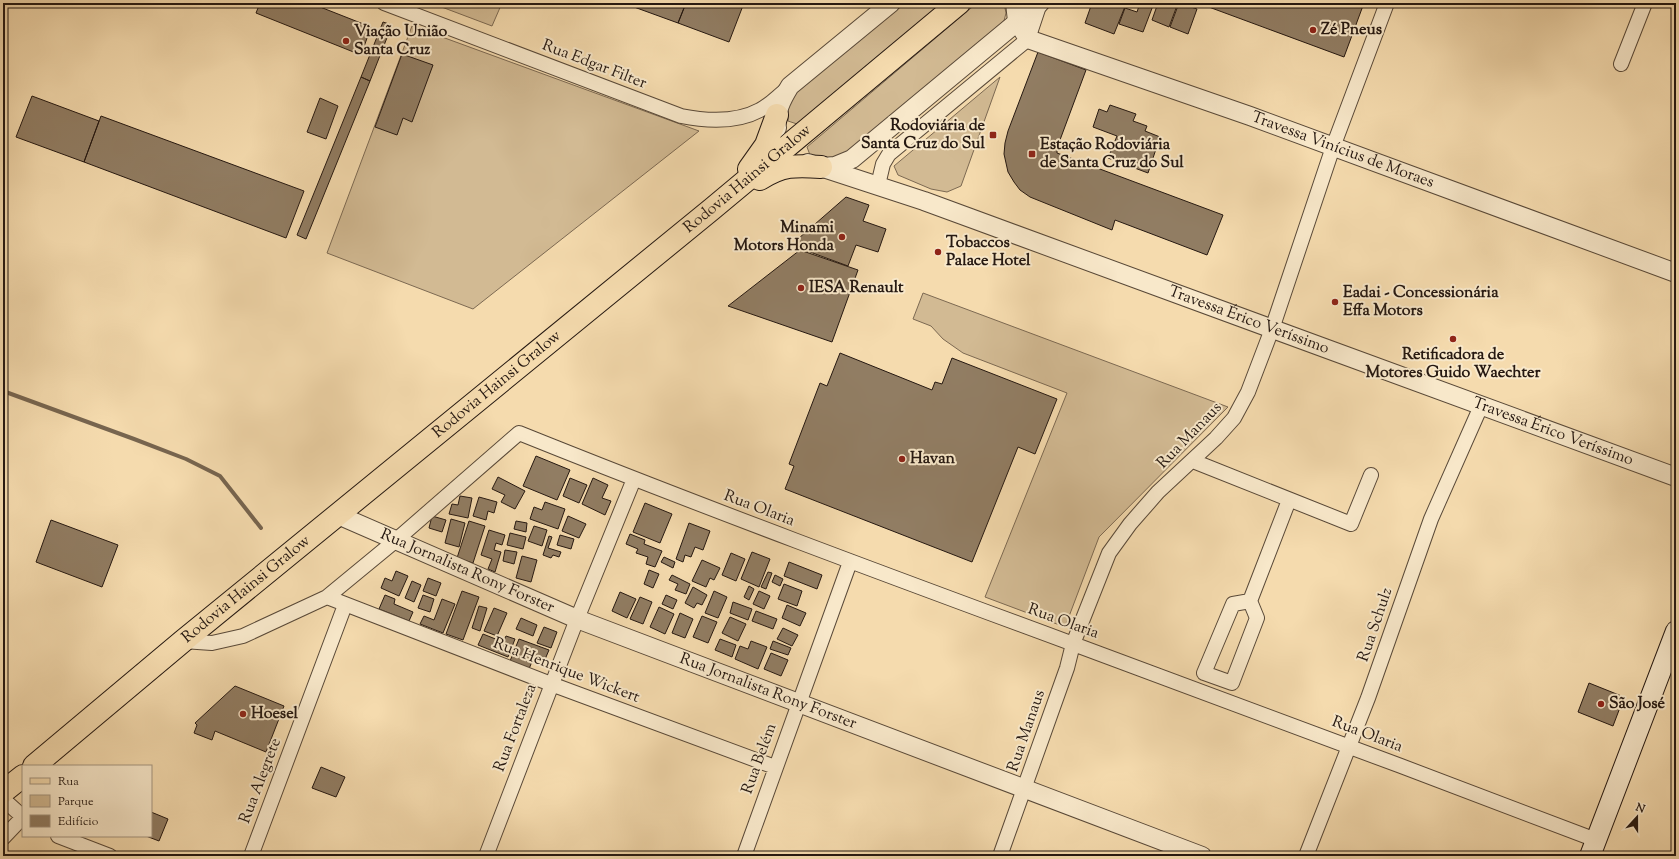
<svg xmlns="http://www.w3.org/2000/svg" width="1679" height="859" font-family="'Sorts Mill Goudy',serif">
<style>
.green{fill:#d2ba93;stroke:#7c6952}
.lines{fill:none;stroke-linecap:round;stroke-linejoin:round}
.stream{stroke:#77654f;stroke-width:4}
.building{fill:#917d63;stroke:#251811}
.minor-casing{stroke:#594938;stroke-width:16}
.tertiary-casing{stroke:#594938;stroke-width:20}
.secondary-casing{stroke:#251811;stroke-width:22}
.primary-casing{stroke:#251811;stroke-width:24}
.minor{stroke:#f8e8ca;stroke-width:14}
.tertiary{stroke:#f8e8ca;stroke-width:18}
.secondary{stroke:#f8e8ca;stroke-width:20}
.primary{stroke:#f5dbae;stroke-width:22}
.poi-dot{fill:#8f2418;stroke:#f8e8ca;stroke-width:1.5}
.labels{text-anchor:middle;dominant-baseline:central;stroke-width:4;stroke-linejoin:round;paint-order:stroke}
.poi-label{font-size:16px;font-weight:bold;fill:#251811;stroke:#f8e8ca;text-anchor:start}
.street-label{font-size:16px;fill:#251811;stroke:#f8e8ca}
</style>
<rect width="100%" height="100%" fill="#f5dbae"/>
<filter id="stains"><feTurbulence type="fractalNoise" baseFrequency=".005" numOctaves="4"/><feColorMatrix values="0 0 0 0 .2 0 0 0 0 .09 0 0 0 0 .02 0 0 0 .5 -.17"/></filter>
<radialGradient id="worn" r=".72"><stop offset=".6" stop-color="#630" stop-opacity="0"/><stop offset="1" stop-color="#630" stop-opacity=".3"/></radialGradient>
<path class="green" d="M431,3H502L492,26Z
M902,3H942L797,124L788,121V107L795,93Z
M977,3H1004L1006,13L1004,21L842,157L828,161L810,155L807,147Z
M412,26L699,131L473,309L327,253Z
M1000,77L961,186L947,192L931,189L898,175L894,166Z
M923,293L1228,407L1099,537L1065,627L985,597L1067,393L963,353L943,339L931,326L913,319Z"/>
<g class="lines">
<path class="stream" d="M3,391L134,439L186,459L220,476L261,528"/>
</g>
<path class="building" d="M260,3H310L371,27L361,55L256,13Z
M623,3H686L678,23Z
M686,3H744L729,42L678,23Z
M1092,3L1126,4L1114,34L1085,23Z
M1140,3H1154L1143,32L1119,24L1125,8L1137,12Z
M1158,3H1178L1169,27L1152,20Z
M1179,3L1197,9L1188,34L1170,27Z
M1198,3H1364L1344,57Z
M383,22L392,25L370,81L361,77Z
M1038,52L1086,70L1057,148V153L1223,215L1207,255L1115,220L1112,230L1030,197L1020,190L1014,182L1008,172L1004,154L1005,143L1008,131Z
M402,54L433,65L412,122L403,118L397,135L375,127Z
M361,77L370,81L306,239L297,235Z
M32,96L99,121L84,162L16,137Z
M320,98L338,106L326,139L307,132Z
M1110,105L1136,114L1133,121L1147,126L1145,131L1160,137L1148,173L1108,158L1117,136L1093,127L1099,109L1107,112Z
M101,116L304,191L286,238L84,162Z
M846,197L869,205L863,221L886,229L878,252L856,245L848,266L791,245Z
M800,250L858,270L832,342L728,306Z
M840,353L932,390L935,382L942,384L952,358L1057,399L1035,454L1018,447L972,562L785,489L794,466L789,464L820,383L827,386Z
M536,456L570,470L557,500L523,486Z
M498,477L525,491L515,509L501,502L505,495L492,489Z
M570,478L587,485L579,503L563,496Z
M593,478L608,485L602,498L611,501L605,515L582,504Z
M460,496L472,498L468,518L449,514L452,504L458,505Z
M479,497L497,502L494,513L488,511L486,520L473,516Z
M545,502L565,509L558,529L530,519L534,507L542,510Z
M645,503L672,514L660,543L633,532Z
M432,516L446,520L442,532L429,528Z
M568,516L586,524L579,538L562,531Z
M451,519L465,523L459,547L445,543Z
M51,520L118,545L102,587L36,562Z
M469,521L485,526L473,563L457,558Z
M516,521L527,523L526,532L514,529Z
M689,523L710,531L703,550L695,547L691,557L685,555L683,562L676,559Z
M534,526L547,530L542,546L528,541Z
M489,530L505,535L502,545L496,543L494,550L501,552L495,572L488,569L492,559L481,555Z
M510,533L526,537L523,549L507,545Z
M630,534L645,540L644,544L662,551L655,567L646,564L648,557L636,553L638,549L626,544Z
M560,535L574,539L571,549L557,545Z
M549,536L552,537L548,548L561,552L559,557L553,555L551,558L543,555Z
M505,550L517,552L514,564L503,561Z
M752,552L770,559L759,587L741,579Z
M731,553L745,559L736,581L722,575Z
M522,556L537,560L531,582L516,578Z
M664,557L675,562L673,568L661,562Z
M702,560L720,568L714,580L710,578L706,587L692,581Z
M789,562L822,575L817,589L784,576Z
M649,570L659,574L653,588L644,584Z
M396,571L408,576L399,596L381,588L385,578L392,581Z
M768,572L772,573L766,589L761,587Z
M672,575L690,584L686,594L675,590L678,584L669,580Z
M775,575L783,579L780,586L772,582Z
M428,578L441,583L436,596L423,591Z
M412,581L421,585L414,602L405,598Z
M784,584L802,591L797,606L778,599Z
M749,586L754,589L749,600L744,597Z
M693,587L707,595L702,605L697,603L694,608L685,603Z
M462,591L479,597L463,640L446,634Z
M714,591L727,597L718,618L705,613Z
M759,591L770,596L764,609L753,604Z
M620,592L636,599L627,618L612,611Z
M385,595L395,599L394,604L413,612L409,621L379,609Z
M423,595L434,599L430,612L418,608Z
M666,595L677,600L673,609L662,604Z
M640,597L652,602L643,624L630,619Z
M442,599L455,604L443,633L420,624L424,616L434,620Z
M733,602L752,609L748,620L730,613Z
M787,605L806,613L800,626L782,618Z
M479,606L487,608L480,631L472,628Z
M659,607L674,614L665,634L650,627Z
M494,608L507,613L497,636L484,631Z
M756,611L777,619L773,629L752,621Z
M680,613L693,619L685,638L672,633Z
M702,616L717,622L708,643L693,637Z
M730,617L746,624L738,641L722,633Z
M521,618L537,625L533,636L516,629Z
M544,627L557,632L551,648L537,643Z
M783,628L798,635L792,646L777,639Z
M483,634L503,642L506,636L515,639L508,657L478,645Z
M519,639L549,650L543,664L533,659L529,669L510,661Z
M720,639L736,645L732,657L715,650Z
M751,641L767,647L758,669L735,659L740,646L748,649Z
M773,641L791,648L788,655L770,649Z
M771,653L788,660L781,676L764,669Z
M1589,683L1624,697L1613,726L1578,712Z
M235,686L284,706L266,752L215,731L212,740L194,733L197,725L195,723Z
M321,767L345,777L336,797L312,788Z
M151,812L168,819L159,841L146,836H151Z"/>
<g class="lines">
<g class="minor-casing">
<path id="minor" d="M384,3L681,116C706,121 736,123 760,110C770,105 778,96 787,89
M1621,64L1645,3
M878,185L883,164L889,154L1028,39L1040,3
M1193,461L1351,524L1371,475
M327,597L551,684L775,767
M1250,601L1233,604L1204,673L1232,683L1257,618L1250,601L1289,500
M183,641L212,643L243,636L327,597L395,541L519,433C703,507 889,576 1076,645C1250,709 1423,774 1596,840
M3,799L23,817
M58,836L110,856
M3,838L23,817
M251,856L345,605
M486,856L577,619L634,479
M744,856L850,562
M1000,856L1067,668L1073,644L1109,553L1130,524L1158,492L1216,438L1234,418L1248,392L1272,329L1333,147L1387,3
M1306,856L1368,698L1431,519L1481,406"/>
</g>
<g class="tertiary-casing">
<g id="tertiary">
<path id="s1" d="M1015,3L1017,21L1028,39L1250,116L1676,273"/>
<path d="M777,128C775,112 782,99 790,86L891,3"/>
<path id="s2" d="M808,163L924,201L1676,477"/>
<path d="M821,167L835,166L852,159L1040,3"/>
<path id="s3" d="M338,515L577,619L1202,856"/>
</g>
</g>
<g class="secondary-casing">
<path id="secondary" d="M1590,856L1676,631"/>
</g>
<g class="primary-casing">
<g id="primary">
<path d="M749,169L766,145L777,115"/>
<path d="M760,179C782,165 795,165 821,167"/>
<path id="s4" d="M34,766L183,641L712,209L959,3"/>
<path d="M3,792L23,776"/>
</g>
</g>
<use href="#minor" class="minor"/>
<use href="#tertiary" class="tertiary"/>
<use href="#secondary" class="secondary"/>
<use href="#primary" class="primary"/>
</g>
<g class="poi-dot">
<circle cx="1313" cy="30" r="4"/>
<circle cx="346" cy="41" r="4"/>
<rect x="989" y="131" width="8" height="8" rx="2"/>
<rect x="1028" y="150" width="8" height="8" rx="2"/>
<circle cx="842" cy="237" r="4"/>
<circle cx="938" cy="252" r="4"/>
<circle cx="801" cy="288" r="4"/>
<circle cx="1335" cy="302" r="4"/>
<circle cx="1453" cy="339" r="4"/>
<circle cx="902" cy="459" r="4"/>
<circle cx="1601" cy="704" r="4"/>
<circle cx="243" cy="714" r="4"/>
</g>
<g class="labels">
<g class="poi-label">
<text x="1321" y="30">Zé Pneus</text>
<text x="354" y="32">Viação União<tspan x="354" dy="18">Santa Cruz</tspan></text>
<text x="985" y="126" text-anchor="end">Rodoviária de<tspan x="985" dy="18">Santa Cruz do Sul</tspan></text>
<text x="1040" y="145">Estação Rodoviária<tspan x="1040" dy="18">de Santa Cruz do Sul</tspan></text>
<text x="834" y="228" text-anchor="end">Minami<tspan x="834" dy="18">Motors Honda</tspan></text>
<text x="946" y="243">Tobaccos<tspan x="946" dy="18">Palace Hotel</tspan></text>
<text x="809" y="288">IESA Renault</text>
<text x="1343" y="293">Eadai - Concessionária<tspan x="1343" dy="18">Effa Motors</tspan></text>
<text x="1453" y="355" text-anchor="middle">Retificadora de<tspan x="1453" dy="18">Motores Guido Waechter</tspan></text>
<text x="910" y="459">Havan</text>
<text x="1609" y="704">São José</text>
<text x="251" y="714">Hoesel</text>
</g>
<g class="street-label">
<text transform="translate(594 65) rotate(21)">Rua Edgar Filter</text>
<text stroke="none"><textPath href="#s1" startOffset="373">Travessa Vinícius de Moraes</textPath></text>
<text stroke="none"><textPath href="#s4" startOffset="924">Rodovia Hainsi Gralow</textPath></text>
<text stroke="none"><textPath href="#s2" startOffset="468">Travessa Érico Veríssimo</textPath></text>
<text stroke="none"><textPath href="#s4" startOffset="600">Rodovia Hainsi Gralow</textPath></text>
<text stroke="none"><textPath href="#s2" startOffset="792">Travessa Érico Veríssimo</textPath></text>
<text transform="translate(1190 436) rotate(-46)">Rua Manaus</text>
<text transform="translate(759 509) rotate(21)">Rua Olaria</text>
<text stroke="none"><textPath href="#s3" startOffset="141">Rua Jornalista Rony Forster</textPath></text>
<text stroke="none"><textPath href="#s4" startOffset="276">Rodovia Hainsi Gralow</textPath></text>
<text transform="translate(1063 622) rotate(20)">Rua Olaria</text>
<text transform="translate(1376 625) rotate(-71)">Rua Schulz</text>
<text transform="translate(566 671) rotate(21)">Rua Henrique Wickert</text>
<text stroke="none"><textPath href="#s3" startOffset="465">Rua Jornalista Rony Forster</textPath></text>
<text transform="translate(516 728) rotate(-69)">Rua Fortaleza</text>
<text transform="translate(1027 731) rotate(-71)">Rua Manaus</text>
<text transform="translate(1367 735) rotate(21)">Rua Olaria</text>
<text transform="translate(760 759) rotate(-70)">Rua Belém</text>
<text transform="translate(261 781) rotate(-69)">Rua Alegrete</text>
</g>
</g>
<rect width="1679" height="859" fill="none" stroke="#f5dbae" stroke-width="16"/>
<rect x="4" y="4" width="1671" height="851" fill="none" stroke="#251811" stroke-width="2"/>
<rect x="8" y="8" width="1663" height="843" fill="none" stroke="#251811"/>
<rect x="22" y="765" width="130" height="72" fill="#f8e8ca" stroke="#a49580"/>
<rect x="30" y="778" width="20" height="6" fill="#f5dbae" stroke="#a49580"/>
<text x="58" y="785" font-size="12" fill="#251811">Rua</text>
<rect x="30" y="795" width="20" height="12" fill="#d2ba93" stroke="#a49580"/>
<text x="58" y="805" font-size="12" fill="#251811">Parque</text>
<rect x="30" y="815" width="20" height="12" fill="#917d63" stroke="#a49580"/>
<text x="58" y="825" font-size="12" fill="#251811">Edifício</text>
<g transform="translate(1637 817) rotate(21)" stroke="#f8e8ca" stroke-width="3" paint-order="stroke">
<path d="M0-3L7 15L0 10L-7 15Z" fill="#251811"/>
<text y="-6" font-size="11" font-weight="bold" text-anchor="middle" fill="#251811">N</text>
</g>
<rect width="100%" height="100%" filter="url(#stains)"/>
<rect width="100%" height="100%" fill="url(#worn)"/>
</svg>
